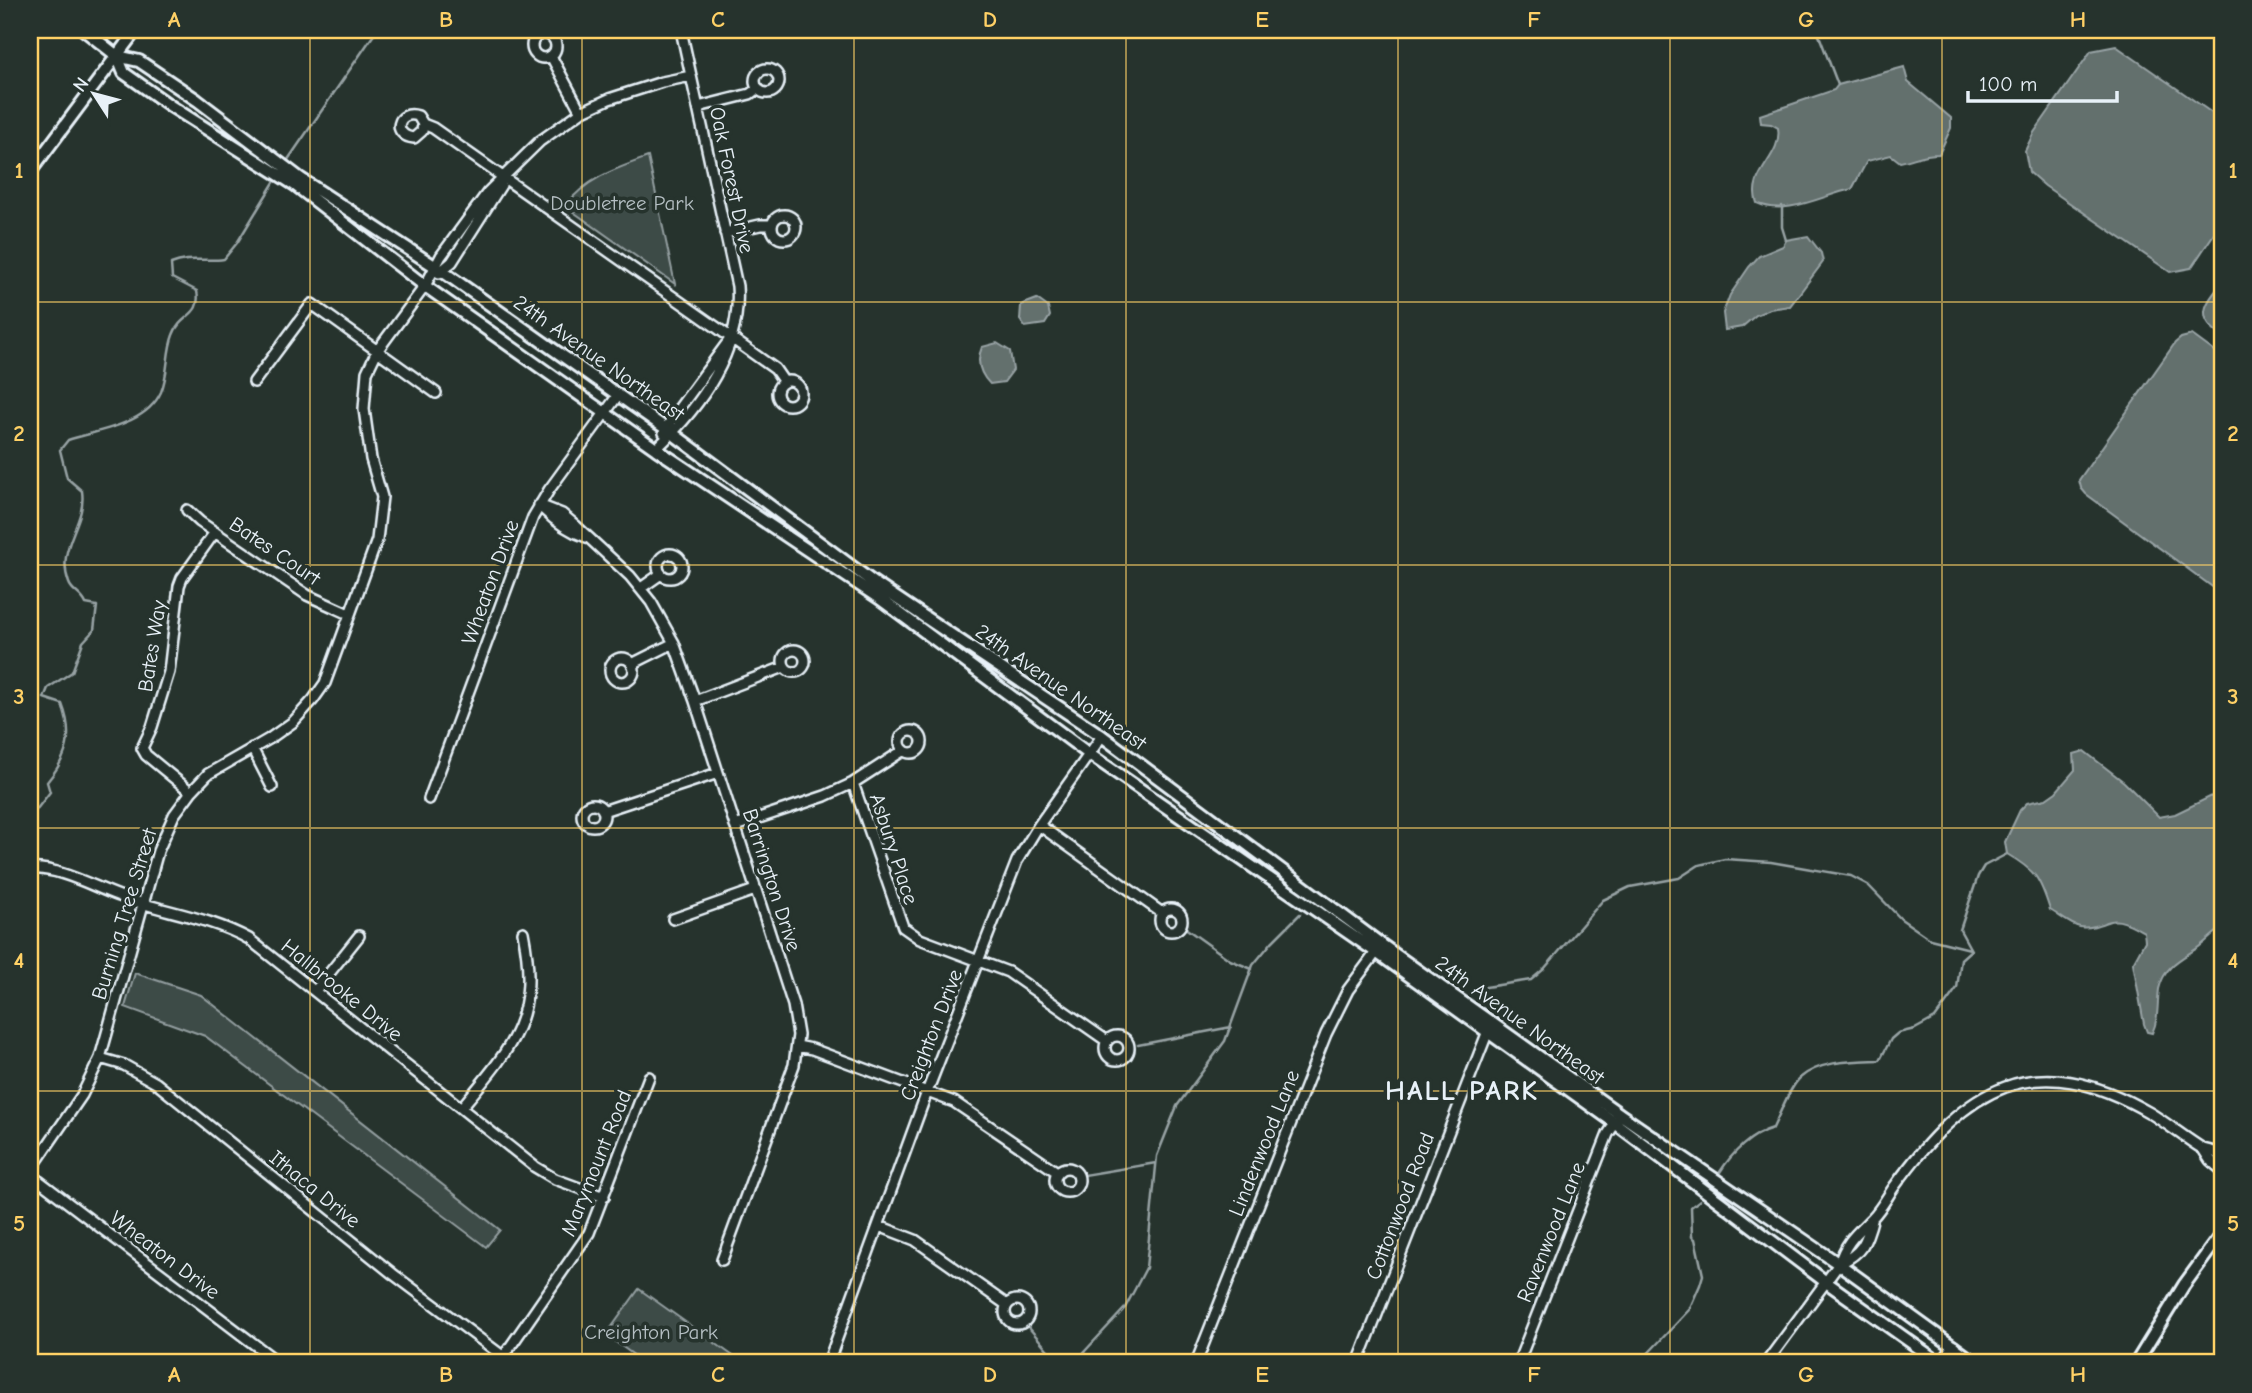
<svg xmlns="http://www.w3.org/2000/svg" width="2252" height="1393" font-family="'Comic Neue',sans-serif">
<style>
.green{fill:#3e4b47;stroke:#939ea0;stroke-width:2}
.water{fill:#636f6d;stroke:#98a3a5;stroke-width:2}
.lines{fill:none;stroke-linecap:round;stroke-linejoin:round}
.stream{stroke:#98a3a5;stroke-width:2.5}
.minor-casing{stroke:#e8f1f8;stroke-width:14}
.tertiary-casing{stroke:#e8f1f8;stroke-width:16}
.minor{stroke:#26332d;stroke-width:9}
.tertiary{stroke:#26332d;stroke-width:10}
.grid{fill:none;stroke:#ffd166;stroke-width:2;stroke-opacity:0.55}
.labels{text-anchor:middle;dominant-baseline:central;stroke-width:7;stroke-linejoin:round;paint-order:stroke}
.street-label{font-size:21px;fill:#e8f1f8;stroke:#26332d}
.park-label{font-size:21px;fill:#b5bfc3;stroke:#26332d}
.district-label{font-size:28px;font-weight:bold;letter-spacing:2px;fill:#e8f1f8;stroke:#26332d}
.neatline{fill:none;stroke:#ffd166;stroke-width:2.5}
.grid-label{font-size:23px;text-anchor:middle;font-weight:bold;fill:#ffd166}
</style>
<rect width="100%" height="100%" fill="#26332d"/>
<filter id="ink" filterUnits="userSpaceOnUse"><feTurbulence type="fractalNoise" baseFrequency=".0143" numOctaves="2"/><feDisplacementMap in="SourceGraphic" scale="14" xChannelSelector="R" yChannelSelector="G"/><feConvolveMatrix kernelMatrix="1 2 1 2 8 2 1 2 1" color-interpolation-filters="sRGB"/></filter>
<g filter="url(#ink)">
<path class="green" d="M648,157L675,284L565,206C587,178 615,169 648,157Z
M135,973L201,995L500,1230L486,1247L205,1036L125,1007Z
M639,1289L743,1363H645L606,1335Z"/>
<path class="water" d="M2116,46L2222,120V222L2191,268L2170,272L2045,186L2029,172L2025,151L2033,134L2091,51Z
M1904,67L1908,82L1951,118V128L1939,154C1922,154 1915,159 1900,162L1891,155L1867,161L1852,189C1823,195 1786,217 1757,203C1746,173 1783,157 1778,128L1771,124L1761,123L1760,115L1834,90L1838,85Z
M1808,236L1821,253L1823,262L1790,306L1770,309L1756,315L1742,327L1725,330L1723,313L1730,295L1749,267L1759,256L1783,246L1786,240Z
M2222,283V336C2195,317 2204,305 2222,283Z
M1037,299L1048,307L1050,316L1045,324L1025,327L1020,320L1021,305Z
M2192,335L2222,357V594L2086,494L2081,488L2079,480L2175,343L2181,338Z
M997,343L1010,351L1013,370L1004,382L990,384C980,374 976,361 982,347Z
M2084,751L2124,782L2159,817L2175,814L2222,791V928C2213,934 2205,943 2196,949C2179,960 2164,967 2159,989C2157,1004 2159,1019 2152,1033L2147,1032L2144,1024L2133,963L2145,941L2144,932C2133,926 2120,917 2107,922C2099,925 2089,929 2080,927C2070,925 2059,915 2050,910C2040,878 2036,871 2007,854L2005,842L2020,810L2027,803L2046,799L2056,792L2075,770L2074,754Z"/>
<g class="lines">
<path class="stream" d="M1817,30L1838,85
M285,164L377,30
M1782,206V227L1786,240
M30,818L50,792L47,782C68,757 74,735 62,704L44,698L48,688L72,672L83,642L94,630L97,606L86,604C82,594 72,592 69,583C55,547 87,524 82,491L67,478L60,450L68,440C99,430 146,425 161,392C169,373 166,353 173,335C181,313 202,317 197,291L172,278L171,264C189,256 205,262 224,259L237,243L276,179
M1181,925L1230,960L1252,969
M1474,992L1486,987L1531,980L1544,969L1603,900L1630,887L1679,878L1699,865L1725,859L1771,862L1851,876L1868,885L1901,919L1930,939L1970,949
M1138,1045L1231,1027
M1720,1172C1732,1153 1751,1134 1773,1128C1780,1114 1789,1088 1800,1078C1820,1060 1855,1061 1880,1060L1891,1039L1898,1033L1915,1029L1935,1018L1957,988L1961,959L1971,950L1960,930L1978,876L1984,866L2007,854
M1078,1176L1156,1163
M1024,1322L1059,1363
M1077,1363L1085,1351L1125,1308L1146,1268L1157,1156L1177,1106L1225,1041L1253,965L1272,942L1300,914
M1639,1363L1689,1310L1700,1285L1703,1275L1695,1239L1692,1237L1691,1207L1700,1200"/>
<g class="minor-casing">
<path id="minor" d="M532 46a12 12 0 1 1 24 0a12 12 0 1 1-24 0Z
M551,56L581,112
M755 81a12 12 0 1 1 24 0a12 12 0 1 1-24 0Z
M698,107L750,94L758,88
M423,124L422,131L414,138C391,136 397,109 418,116L423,124L433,128L716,327L775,369L784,382
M772 227a12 12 0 1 1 24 0a12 12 0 1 1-24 0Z
M725,233L760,225H772
M439,273L452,262L501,185
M777 393a12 12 0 1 1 24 0a12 12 0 1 1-24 0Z
M254,382L312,304L436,393
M664,433L672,418L728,342
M656,449C701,406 742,351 737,286L681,30
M539,505L562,514L575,525L630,576L651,602L674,643L695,701L793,1005L798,1035L794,1065L722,1260
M543,509C556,522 569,531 586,537
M187,510L200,522L307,595L349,614
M658 566a12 12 0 1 1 24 0a12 12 0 1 1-24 0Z
M641,588L661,574
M783 661a11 11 0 1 1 22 0a11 11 0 1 1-22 0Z
M610 670a12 12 0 1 1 24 0a12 12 0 1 1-24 0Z
M632,664L674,643
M695,701L784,667
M900 742a11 11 0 1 1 22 0a11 11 0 1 1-22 0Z
M252,748L272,787
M853,783L903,927L920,939L1008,972L1107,1041
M191,792L146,755L142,748L152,727L169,672L179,586L182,578L215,532
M429,799L533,517L549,490L618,395
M582 815a11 11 0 1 1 22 0a11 11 0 1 1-22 0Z
M603,811L718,773
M1039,825L1162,913
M735,826L825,796L853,783L904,750
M30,869C60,867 93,887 122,897C164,912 209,917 249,939L535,1167L555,1179L604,1197
M1160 920a11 11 0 1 1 22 0a11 11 0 1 1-22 0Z
M673,919L755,890
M315,991L359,936
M1105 1048a12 12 0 1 1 24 0a12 12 0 1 1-24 0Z
M797,1046L812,1049L954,1102L1057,1172
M100,1058L124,1065L156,1083L393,1274L504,1357
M461,1108C513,1046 540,1017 523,932
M2222,1157L2215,1152L2203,1149L2210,1160L2222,1170
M1055 1180a12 12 0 1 1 24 0a12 12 0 1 1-24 0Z
M30,1171L82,1095L100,1058L158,851L174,815L191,792L208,774L269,739L293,722L313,700L325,683L377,540L382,497L371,459L364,409L367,372L377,351L425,286L441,256L488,192L540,141L581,112L609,99L662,82L691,76
M30,1174L279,1363
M879,1226L915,1240L1007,1305
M1839,1264C1863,1252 1866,1243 1873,1217
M1005 1312a12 12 0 1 1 24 0a12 12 0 1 1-24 0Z
M830,1357L847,1363
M499,1363L589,1233L649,1077
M828,1363L927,1092L1017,861L1039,825L1102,736
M1196,1363L1326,1034L1348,990L1380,947
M1358,1363L1490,1026
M1518,1363L1608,1134L1618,1119
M1766,1363L1839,1264C1846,1241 1856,1234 1872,1218C1881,1209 1887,1197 1894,1187C1966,1087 2034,1045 2150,1113C2168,1124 2185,1138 2203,1149
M1941,1363L1954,1346"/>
</g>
<g class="tertiary-casing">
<path id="tertiary" d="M84,30L117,56L124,73L172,107L295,185L425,286L656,449L879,598L1089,754L1376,952L1615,1123L1826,1282L1940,1363
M117,56L139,61L197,100L301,179L442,271L672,433L874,583L1102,736L1382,945L1621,1115L1839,1264L1976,1363
M30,172L136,30
M2136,1363L2184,1285L2222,1233"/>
</g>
<use href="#minor" class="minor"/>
<use href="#tertiary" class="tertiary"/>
</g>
</g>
<path class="grid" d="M310,30V1363M582,30V1363M854,30V1363M1126,30V1363M1398,30V1363M1670,30V1363M1942,30V1363M30,302H2222M30,565H2222M30,828H2222M30,1091H2222"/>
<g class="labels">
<g class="street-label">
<text transform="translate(732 180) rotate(78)">Oak Forest Drive</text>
<text transform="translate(599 358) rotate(35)">24th Avenue Northeast</text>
<text transform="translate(275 551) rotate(34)">Bates Court</text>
<text transform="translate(490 582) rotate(-70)">Wheaton Drive</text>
<text transform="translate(152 646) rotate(-81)">Bates Way</text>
<text transform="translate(1061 687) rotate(35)">24th Avenue Northeast</text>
<text transform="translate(894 849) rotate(72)">Asbury Place</text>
<text transform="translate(772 880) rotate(72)">Barrington Drive</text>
<text transform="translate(124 914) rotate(-73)">Burning Tree Street</text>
<text transform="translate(342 990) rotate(39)">Hallbrooke Drive</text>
<text transform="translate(1520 1020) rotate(36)">24th Avenue Northeast</text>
<text transform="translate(931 1035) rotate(-69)">Creighton Drive</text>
<text transform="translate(1264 1143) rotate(-68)">Lindenwood Lane</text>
<text transform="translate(596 1163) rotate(-68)">Marymount Road</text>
<text transform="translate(315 1189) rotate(39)">Ithaca Drive</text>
<text transform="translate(1400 1206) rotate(-69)">Cottonwood Road</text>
<text transform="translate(1551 1232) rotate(-68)">Ravenwood Lane</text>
<text transform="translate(165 1255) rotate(37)">Wheaton Drive</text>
</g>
<g class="park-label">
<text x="622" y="203">Doubletree Park</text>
<text x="651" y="1332">Creighton Park</text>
</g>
<g class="district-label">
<text x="1462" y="1091">HALL PARK</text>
</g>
</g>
<rect width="2252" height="1393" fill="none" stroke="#26332d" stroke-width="77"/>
<g transform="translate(94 94) rotate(306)" stroke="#26332d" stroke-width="5" paint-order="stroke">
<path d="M0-5L12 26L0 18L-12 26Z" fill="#e8f1f8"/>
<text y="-10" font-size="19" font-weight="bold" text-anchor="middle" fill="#e8f1f8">N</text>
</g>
<path d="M1968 91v10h149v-10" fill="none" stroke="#e8f1f8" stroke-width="3.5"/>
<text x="1979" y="91" font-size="21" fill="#e8f1f8" stroke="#26332d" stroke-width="5" paint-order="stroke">100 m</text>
<rect x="38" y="38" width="2176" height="1316" class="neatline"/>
<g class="grid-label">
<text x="174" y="27">A</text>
<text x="446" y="27">B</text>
<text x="718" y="27">C</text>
<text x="990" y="27">D</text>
<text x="1262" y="27">E</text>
<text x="1534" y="27">F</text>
<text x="1806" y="27">G</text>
<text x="2078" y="27">H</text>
<text x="19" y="178">1</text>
<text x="2233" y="178">1</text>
<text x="19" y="441">2</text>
<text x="2233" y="441">2</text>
<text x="19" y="704">3</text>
<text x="2233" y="704">3</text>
<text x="19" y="968">4</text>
<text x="2233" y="968">4</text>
<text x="19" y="1231">5</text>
<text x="2233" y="1231">5</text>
<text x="174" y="1382">A</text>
<text x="446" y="1382">B</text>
<text x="718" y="1382">C</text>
<text x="990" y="1382">D</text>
<text x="1262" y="1382">E</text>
<text x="1534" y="1382">F</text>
<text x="1806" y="1382">G</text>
<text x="2078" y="1382">H</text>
</g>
</svg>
